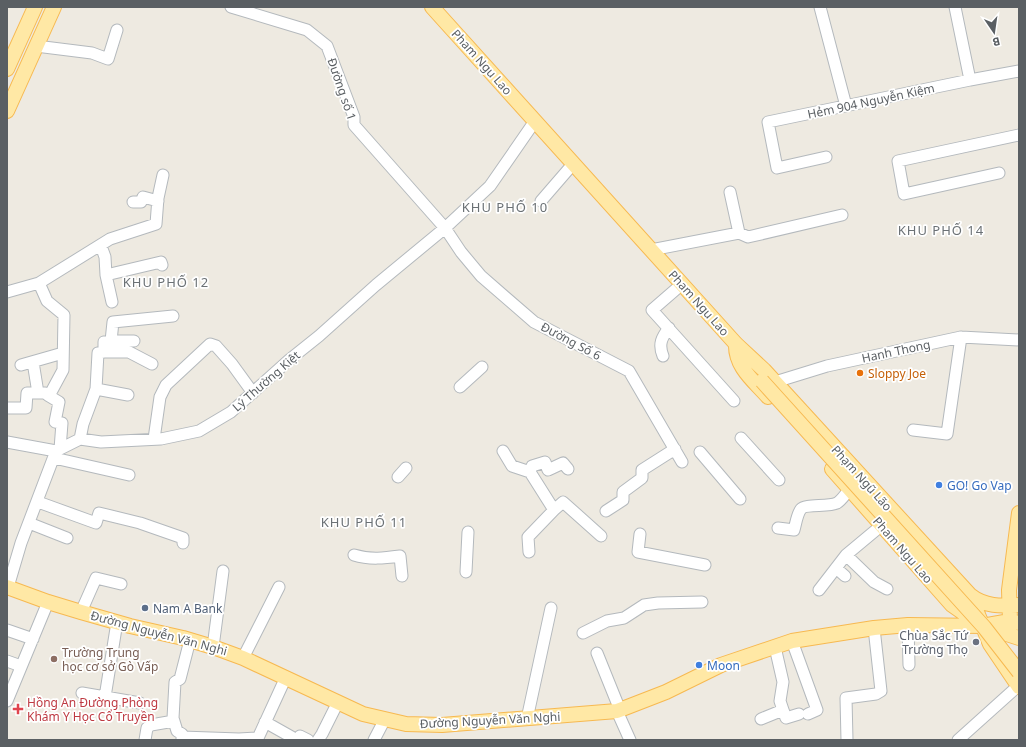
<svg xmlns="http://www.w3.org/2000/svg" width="1026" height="747" font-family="'Noto Sans',sans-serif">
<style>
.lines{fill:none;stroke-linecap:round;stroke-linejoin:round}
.minor-casing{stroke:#b4b9bd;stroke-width:13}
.major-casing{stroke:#f7b951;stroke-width:16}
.minor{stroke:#fff;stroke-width:11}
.major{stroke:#ffe8a5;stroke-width:14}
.major-bridge-casing{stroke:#f7b951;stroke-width:16;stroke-linecap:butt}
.major-bridge{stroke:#ffe8a5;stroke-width:14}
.food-dot{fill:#e8710a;stroke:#fff;stroke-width:1.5}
.shop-dot{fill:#3f7fe0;stroke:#fff;stroke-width:1.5}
.service-dot{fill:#5c6f8a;stroke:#fff;stroke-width:1.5}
.worship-dot{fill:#6b7280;stroke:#fff;stroke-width:1.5}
.education-dot{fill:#8d6e63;stroke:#fff;stroke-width:1.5}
.health-dot{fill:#e0444e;stroke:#fff;stroke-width:1.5}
.labels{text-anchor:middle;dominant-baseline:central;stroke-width:3.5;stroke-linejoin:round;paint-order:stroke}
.street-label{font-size:12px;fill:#5a5f63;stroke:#fff}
.food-label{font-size:12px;fill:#c56008;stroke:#fff;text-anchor:start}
.shop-label{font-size:12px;fill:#366cbe;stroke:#fff;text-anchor:start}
.service-label{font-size:12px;fill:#4e5e75;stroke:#fff;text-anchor:start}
.worship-label{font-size:12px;fill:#5b616d;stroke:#fff;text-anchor:end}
.education-label{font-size:12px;fill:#785e54;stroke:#fff;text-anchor:start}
.health-label{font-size:12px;fill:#be3a42;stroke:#fff;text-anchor:start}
.neighbourhood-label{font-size:13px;letter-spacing:1px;fill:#6b7175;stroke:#fff}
</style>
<rect width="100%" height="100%" fill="#eeeae1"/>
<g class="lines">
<g class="minor-casing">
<path id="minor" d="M231,7L307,30L327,46L354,117V125L445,228L461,252L481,276L534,322L629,371L682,462
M820,7L846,106
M955,7L970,80
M36,46L92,53L108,59L117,30
M826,157L777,168L768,122L970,80L1019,71
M999,173L904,194L898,161L1019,135
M730,192L739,233
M541,201L573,164
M133,202H141L143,197L158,201
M101,246L105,257L106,275L112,302
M651,250L739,233L748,237L842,215
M106,275L161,262L162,265
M39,283L47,301L64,315L63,370L49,396L59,402L55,422L62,423L60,449
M682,284L652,310L734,401
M7,292L39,283L110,239L156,224L158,198L163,175
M111,341H134
M104,352H129L152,364
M663,356C658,344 662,337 669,328
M33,362L38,393
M21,365L63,353
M775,382L827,366L961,337L1019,340
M460,387L482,367
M96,389L128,395
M7,408H26L27,393H45L49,396
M913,430L947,434L961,337
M741,438L779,480
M80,439L83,424L96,389L98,353L104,352V342L111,341L113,322L173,316
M154,439L160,397L166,385L210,344L216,346L232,364L253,393
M7,442L56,451
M503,451L512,466L530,472L554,510L528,537L529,552
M700,452L740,499
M54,458L129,475
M530,472L532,466L545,462L548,470L563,463L568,469
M398,477L406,468
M38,502L96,523L99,513L140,523L183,538V543
M554,510L563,502L601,536
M606,511L623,500V492L642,478V470L675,449
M29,523L67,538
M778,528L794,530C796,523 797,514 801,509C805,504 828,507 837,503C842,500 846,493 850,489
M640,534L638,552L705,565
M354,555C370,560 385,558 400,556L402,576
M846,555L874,582L887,589
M836,568L845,576
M466,572L468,532
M8,587L21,543L56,451L80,439L101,442L161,439L199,431L231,412L289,360L319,336L376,285L445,228L490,186L535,121
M819,590L846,555L882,525
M81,612L96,578L121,584
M908,625L909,665
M7,630L33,639
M583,633L607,621L624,618L644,605L658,603L702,602
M792,641L817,710L808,714
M213,647L223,571
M597,653L620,710
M243,658L279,587
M7,661L21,666
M82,693L140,703
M105,697L117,622
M7,701L48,602
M783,710L786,718L799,714
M617,711L630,740
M527,719L551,608
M761,719L783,710L780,701L783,682L775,647
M265,722L297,740
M182,737L239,739
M145,740L147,728L151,725L174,721
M182,740V734L177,731L173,718L175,682L180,679L190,640
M239,740V739L258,738L286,677
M298,740L300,736L308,740
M318,740L322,734L338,702
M374,740L385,719
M847,740L846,698L876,694L881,691L874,628
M958,740L1018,686"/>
</g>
<g class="major-casing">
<path id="major" d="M432,7L736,344L764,370L970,595L990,644L1019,687
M7,69L35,7
M7,111L54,7
M736,344C735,367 754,381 768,397
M832,469L952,605L982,626L1019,638
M7,587L48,602L81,612L130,626L183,638L213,647L243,658L363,714L406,724L442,725L617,711L666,692L721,665L792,641L874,628L908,625L982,626L1010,621L1019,623
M970,595C985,607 1001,606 1019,605
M1009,630L1010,621L1009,590L1019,513"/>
</g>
<use href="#minor" class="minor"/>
<use href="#major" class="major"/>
<g class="major-bridge-casing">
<path id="major-bridge" d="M762,381L984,627L1019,672"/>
</g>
<use href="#major-bridge" class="major-bridge"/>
</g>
<circle class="food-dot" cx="860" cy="373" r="4"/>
<g class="shop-dot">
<circle cx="939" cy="485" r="4"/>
<circle cx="699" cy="665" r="4"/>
</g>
<circle class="service-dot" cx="145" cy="608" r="4"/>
<circle class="worship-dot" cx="976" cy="642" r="4"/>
<circle class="education-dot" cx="54" cy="659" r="4"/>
<path class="health-dot" d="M16 703h4v4h4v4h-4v4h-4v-4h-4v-4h4z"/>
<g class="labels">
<g class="street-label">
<text transform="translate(482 62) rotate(48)">Pham Ngu Lao</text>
<text transform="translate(342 89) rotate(71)">Đường số 1</text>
<text transform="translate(871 101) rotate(-12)">Hẻm 904 Nguyễn Kiệm</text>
<text transform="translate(699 303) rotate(48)">Pham Ngu Lao</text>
<text transform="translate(571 341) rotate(28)">Đường Số 6</text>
<text transform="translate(896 351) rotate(-12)">Hanh Thong</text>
<text transform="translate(266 381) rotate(-41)">Lý Thường Kiệt</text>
<text transform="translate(862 478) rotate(48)">Phạm Ngũ Lão</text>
<text transform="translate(903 550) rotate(49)">Pham Ngu Lao</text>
<text transform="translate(159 633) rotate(15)">Đường Nguyễn Văn Nghi</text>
<text transform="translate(490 720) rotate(-3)">Đường Nguyễn Văn Nghi</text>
</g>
<g class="food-label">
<text x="868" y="373">Sloppy Joe</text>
</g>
<g class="shop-label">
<text x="947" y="485">GO! Go Vap</text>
<text x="707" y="665">Moon</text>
</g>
<g class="service-label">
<text x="153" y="608">Nam A Bank</text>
</g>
<g class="worship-label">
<text x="968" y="635">Chùa Sắc Tứ<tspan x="968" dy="14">Trường Thọ</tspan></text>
</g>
<g class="education-label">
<text x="62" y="652">Trường Trung<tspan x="62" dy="14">học cơ sở Gò Vấp</tspan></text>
</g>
<g class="health-label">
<text x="27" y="702">Hồng An Đường Phòng<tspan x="27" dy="14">Khám Y Học Cổ Truyền</tspan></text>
</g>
<g class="neighbourhood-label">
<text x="505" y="207">KHU PHỐ 10</text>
<text x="941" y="230">KHU PHỐ 14</text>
<text x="166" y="282">KHU PHỐ 12</text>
<text x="364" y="522">KHU PHỐ 11</text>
</g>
</g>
<rect width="1026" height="747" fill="none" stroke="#5a5f63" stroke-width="16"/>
<g transform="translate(994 32) rotate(167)" stroke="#ffffff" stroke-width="3" paint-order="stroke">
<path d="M0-3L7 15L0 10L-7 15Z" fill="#5a5f63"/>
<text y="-6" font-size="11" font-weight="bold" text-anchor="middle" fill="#5a5f63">B</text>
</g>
</svg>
